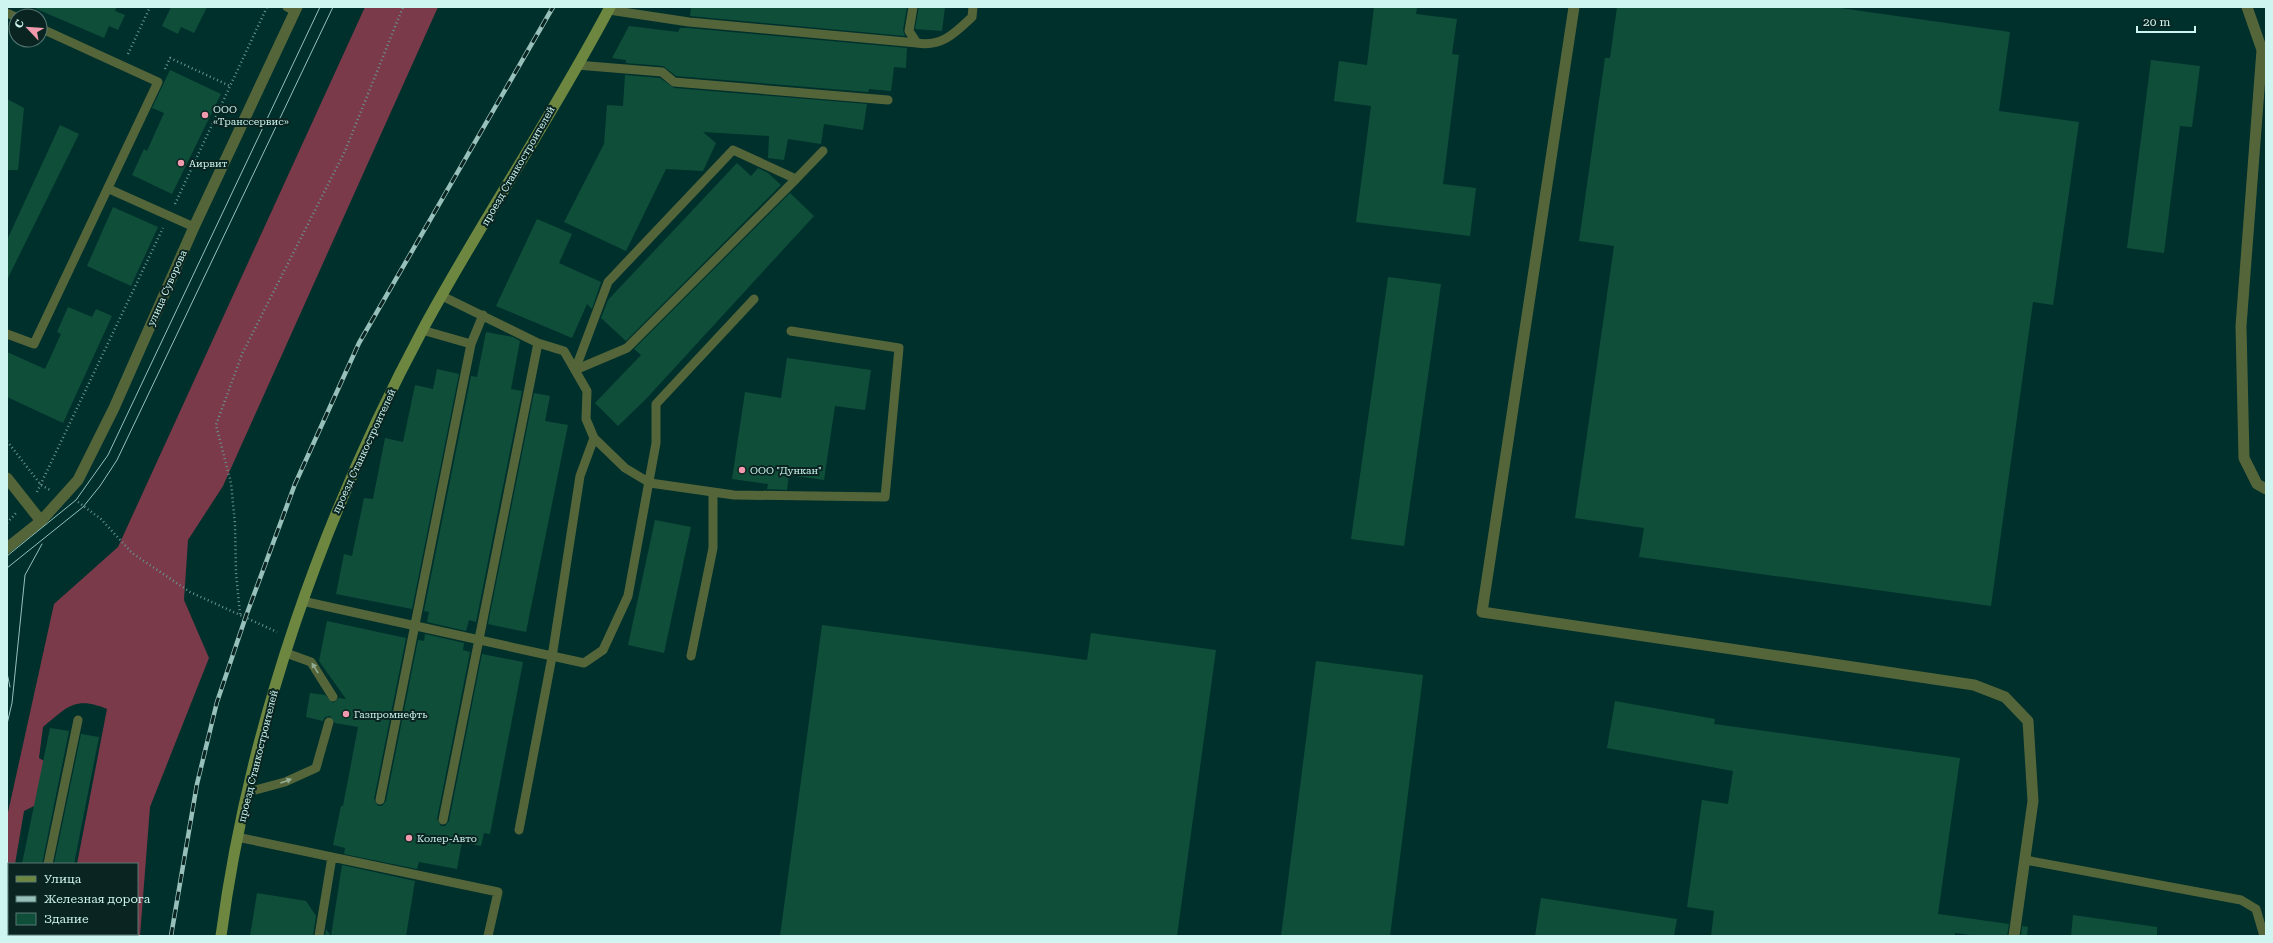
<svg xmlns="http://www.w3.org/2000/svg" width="2273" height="943" font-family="'Roboto Serif',serif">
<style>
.forest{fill:#7a3a4a}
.building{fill:#0f4f3a}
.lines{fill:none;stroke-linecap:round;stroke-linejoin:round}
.path{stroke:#6a9590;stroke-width:2.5;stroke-dasharray:1 3;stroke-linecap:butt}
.service{stroke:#55653a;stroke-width:9}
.minor{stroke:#55653a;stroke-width:11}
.tertiary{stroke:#55653a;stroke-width:11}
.secondary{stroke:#6e8740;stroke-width:11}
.tram{stroke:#97c0bb;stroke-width:1}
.rail-casing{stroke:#97c0bb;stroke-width:4.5}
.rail{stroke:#092421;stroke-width:3;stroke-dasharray:9;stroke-linecap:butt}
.oneway{fill:#92ad94}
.poi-dot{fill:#f29aad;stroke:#092421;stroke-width:1.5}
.labels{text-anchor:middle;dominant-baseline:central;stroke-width:4;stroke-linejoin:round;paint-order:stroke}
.poi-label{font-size:10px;fill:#cef5ef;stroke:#092421;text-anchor:start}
.street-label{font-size:10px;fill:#cef5ef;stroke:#092421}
</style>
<rect width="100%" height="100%" fill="#00302c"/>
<path class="forest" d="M365,7H438L223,486L188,540L184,600L209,658L150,807L140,936H64V934H137V864H77L107,709C74,696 68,707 43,727L39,758L51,765L44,801L24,811L15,864H9L7,905V817L54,604L118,547Z"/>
<path class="building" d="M32,7H117L115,11L125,15L118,30L109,26L104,38Z
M171,7H207L194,33L181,27L178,34L162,26Z
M691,7H907L903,30L905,36L690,16Z
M919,7H945L942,31L915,29Z
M1374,7H1417L1416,14L1457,19L1452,54L1459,55L1443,184L1476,188L1470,236L1356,222L1371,106L1334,101L1339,61L1367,65Z
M1617,7H1833L2010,32L1999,111L2079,122L2053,305L2033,302L1991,606L1639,557L1644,528L1575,518L1614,246L1579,241L1605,58H1610Z
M629,26L678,32L680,28H688L907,48L906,68L894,67L891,91L869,89L868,92L676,76L663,66L626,63V60L612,58Z
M2151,60L2200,66L2192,127L2180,126L2164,253L2127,248Z
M170,70L221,94L172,194L132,175L144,149L147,151L164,113L152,108Z
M625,75L660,78L674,88L867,104L863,130L824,124L821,144L788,139L784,160L768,158L769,136L703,132L716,143L703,171L666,169L626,251L564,222L604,144L607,105L623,106Z
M7,99L24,108L18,170H7Z
M60,125L79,134L7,280V240Z
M737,163L751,176L758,168L768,173L781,185L626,341L601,318L608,300Z
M790,193L814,216L645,400L618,426L595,403L641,355L634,349Z
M113,207L158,227L131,286L87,266Z
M537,219L572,234L559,263L601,282L592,309L587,304L572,338L496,306Z
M1388,277L1441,284L1404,546L1351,539Z
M68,307L92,317L96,309L112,316L63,423L7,397V352L45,369L61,334L57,332Z
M486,332L513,337L520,341L511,389L522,391L476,622L469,620L466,631L427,622L429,612L424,611L471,376L477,377Z
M787,358L871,370L865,410L835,406L824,480L789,475L787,490L767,489L768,484L732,479L745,392L781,398Z
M437,369L459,374L412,609L336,594L344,554L352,556L364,498L373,499L385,438L403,442L415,385L433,389Z
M534,393L550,396L545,421L568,425L526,632L488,624Z
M655,520L691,527L664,653L628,645Z
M327,621L406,638L374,799L378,806H382L386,801L418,640L424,641L425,634L464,643L463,650L470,652L437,819L441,826H445L449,821L482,654L523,662L490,834L484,833L481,846L462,842L457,869L419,862L417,869L344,854L345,848L333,845L341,806H343L358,727L335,723L330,716L325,717L323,721L306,717L310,693L325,695L333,703L339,698L346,699L319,661Z
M822,625L1087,660L1091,633L1216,650L1177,936H780Z
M1316,661L1423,675L1390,936H1281Z
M1615,701L1715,719L1714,724L1960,758L1938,914L2009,924L2007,936H1978L1955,933V936H1711L1714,911L1687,907L1702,800L1728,804L1733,771L1607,748Z
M50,728L69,731L42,864H22Z
M81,734L99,737L74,864H54Z
M342,865L415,881L406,936H325L326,929L331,936Z
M257,893L306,901L316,916L313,936H250Z
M1541,898L1677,919L1674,936H1535Z
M2073,915L2157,927V936H2071Z
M2022,926L2028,927L2027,936H2021Z"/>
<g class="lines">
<path class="path" d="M128,54L150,7
M165,69L170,58L230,86
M175,204L267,7
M7,441L41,485L50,490
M37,492L163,228
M78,502L101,519L132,553L190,592L277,632
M7,523L16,513
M240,614L236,573L235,524L231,483L216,425L242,354L345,151L403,7"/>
<path class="service" d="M287,7L295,11
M913,7L909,31L917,43C942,47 955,33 972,17L973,7
M609,10L689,22L917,43
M7,13L16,17
M577,65L662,72L674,82L888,100
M109,189L194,227
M442,296L538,343L564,351L587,391L586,419L594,438L625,468L650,483L734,495L885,497L899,348L791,331
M7,334L34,344L158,82L40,28
M471,344L483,315
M575,370L608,282L733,150L796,179L823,151
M575,370L627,348L796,179
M302,601L584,663L603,650L628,596L656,443V404L754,299
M286,653L311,662L333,697
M691,656L713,548V493
M248,792L285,782L316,768L329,722
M380,800L471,344L422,330
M443,820L538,343
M519,830L552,657L580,476L594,438
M237,837L498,892L488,936
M2025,860L2241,900L2256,909L2264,936
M48,864L78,720
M33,936L34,934
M319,936L332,857"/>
<path class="minor" d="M1574,7L1482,612L1974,685L2005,697L2028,721L2033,801L2014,936
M2247,7L2262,50L2241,326L2244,458L2257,484L2266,489
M7,478L41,521"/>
<path class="tertiary" d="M7,548L41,521L78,480L114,408L194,227L297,7"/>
<path class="secondary" d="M221,936C249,725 323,516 423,329C482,220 552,117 610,7"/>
<path class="tram" d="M7,556L76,500L108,455L320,7
M7,568L83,507L100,486L117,460L333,7
M7,673L10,687
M7,724L12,703L25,575L42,544"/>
<g class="rail-casing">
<path id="rail" d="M171,936L197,784L217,702L246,616L295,484L359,343L553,7"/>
</g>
<use href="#rail" class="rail"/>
</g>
<defs><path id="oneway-solid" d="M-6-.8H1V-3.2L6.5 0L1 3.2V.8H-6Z"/></defs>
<g class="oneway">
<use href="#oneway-solid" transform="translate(315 668) rotate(-122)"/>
<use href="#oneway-solid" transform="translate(286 781) rotate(-20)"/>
</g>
<g class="poi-dot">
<circle cx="205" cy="115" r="4"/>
<circle cx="181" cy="163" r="4"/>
<circle cx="742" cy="470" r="4"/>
<circle cx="346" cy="714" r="4"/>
<circle cx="409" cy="838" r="4"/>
</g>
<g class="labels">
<g class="poi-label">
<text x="213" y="109">ООО<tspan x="213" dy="12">«Транссервис»</tspan></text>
<text x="189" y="163">Аирвит</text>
<text x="750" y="470">ООО "Дункан"</text>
<text x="354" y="714">Газпромнефть</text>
<text x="417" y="838">Колер-Авто</text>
</g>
<g class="street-label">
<text transform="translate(518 166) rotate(-60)">проезд Станкостроителей</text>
<text transform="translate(167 288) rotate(-66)">улица Суворова</text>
<text transform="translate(364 451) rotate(-65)">проезд Станкостроителей</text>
<text transform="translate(258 756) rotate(-76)">проезд Станкостроителей</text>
</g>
</g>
<rect width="2273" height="943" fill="none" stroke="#cef5ef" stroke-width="16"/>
<rect x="8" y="863" width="130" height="72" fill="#092421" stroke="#587873"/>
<rect x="16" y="876" width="20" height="6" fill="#6e8740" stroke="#587873"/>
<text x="44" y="883" font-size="12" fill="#cef5ef">Улица</text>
<rect x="16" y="896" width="20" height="6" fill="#97c0bb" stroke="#587873"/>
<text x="44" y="903" font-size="12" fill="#cef5ef">Железная дорога</text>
<rect x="16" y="913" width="20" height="12" fill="#0f4f3a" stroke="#587873"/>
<text x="44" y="923" font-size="12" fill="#cef5ef">Здание</text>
<g transform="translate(28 28) rotate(295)"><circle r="19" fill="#092421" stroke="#587873"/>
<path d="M0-3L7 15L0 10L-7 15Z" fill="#f29aad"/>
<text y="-6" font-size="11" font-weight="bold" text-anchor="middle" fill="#cef5ef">С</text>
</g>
<path d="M2137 26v6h58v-6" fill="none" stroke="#cef5ef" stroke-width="2"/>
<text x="2143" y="26" font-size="12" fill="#cef5ef" stroke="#092421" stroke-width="3" paint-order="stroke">20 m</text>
</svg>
